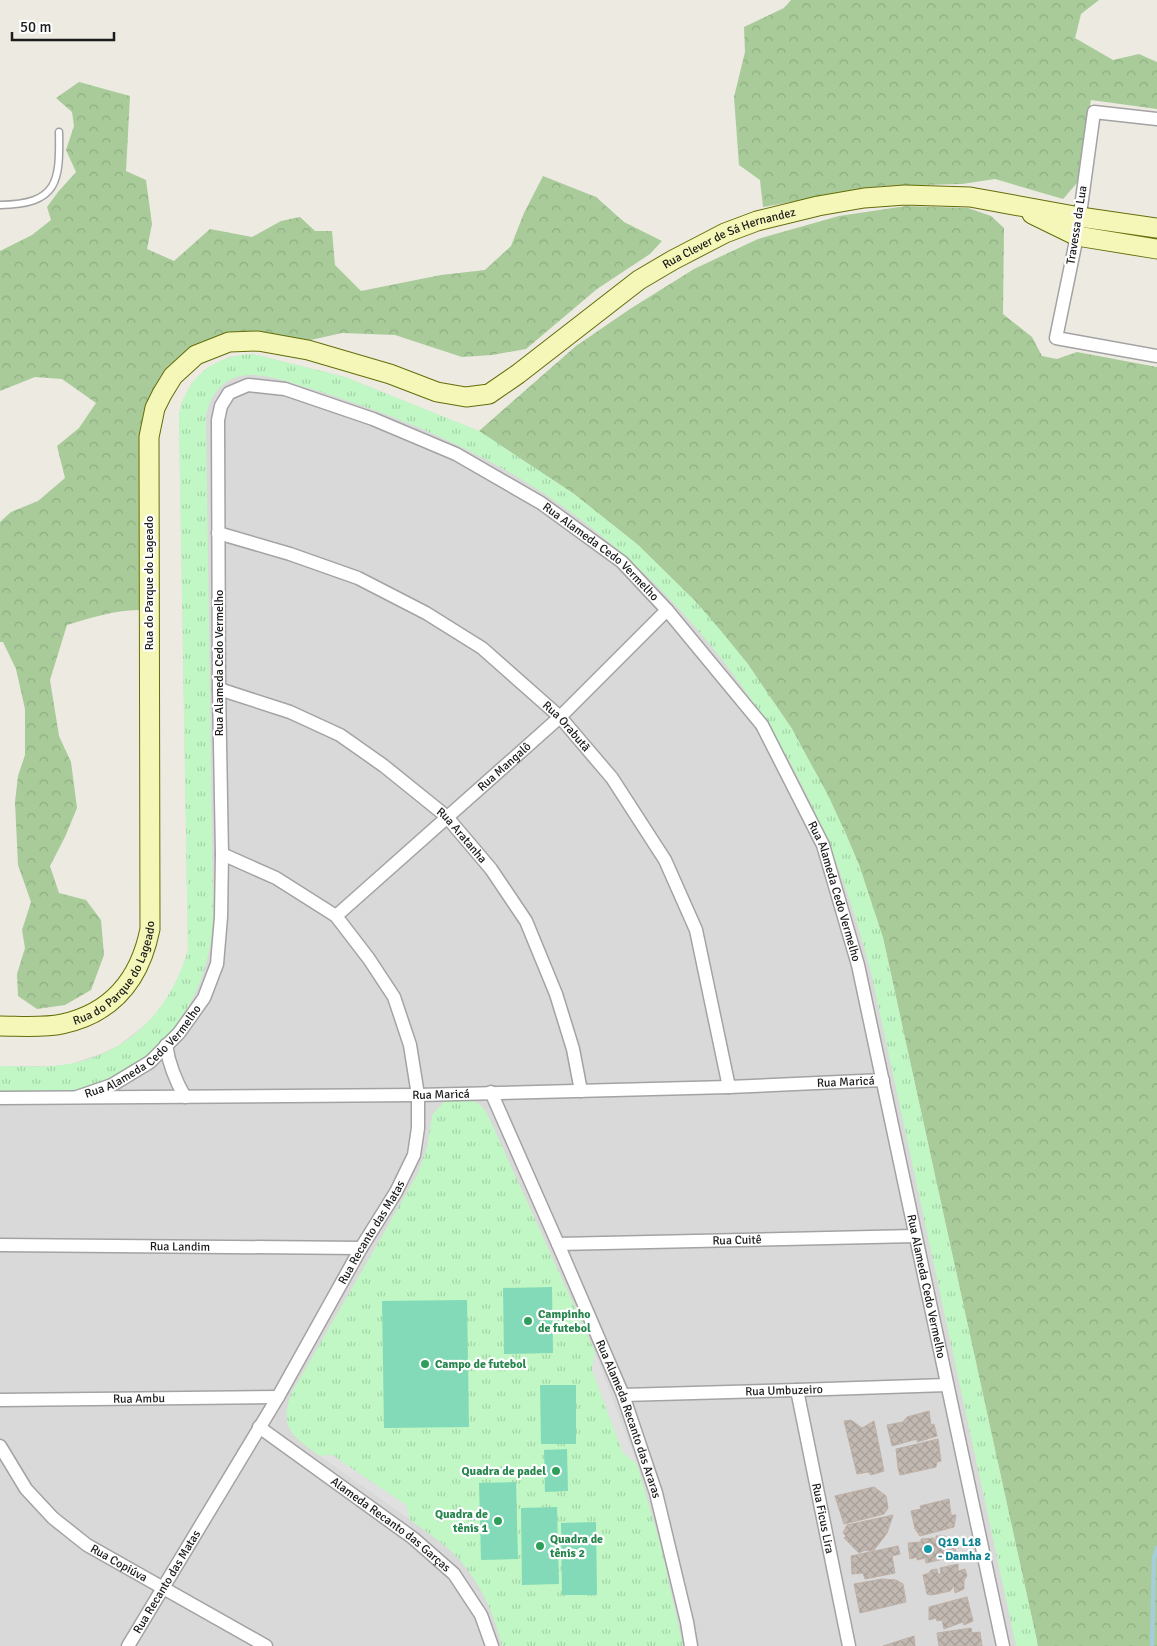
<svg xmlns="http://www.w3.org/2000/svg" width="1157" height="1646" font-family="Signika,sans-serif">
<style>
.residential{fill:#dad9d9;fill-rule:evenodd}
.forest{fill:url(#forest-crowns)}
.park{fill:url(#park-tufts)}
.pitch{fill:#83dab8}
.parking{fill:#e0e0e0}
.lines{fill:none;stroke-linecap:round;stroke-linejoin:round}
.stream{stroke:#a4ceda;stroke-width:4.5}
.building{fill:url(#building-cross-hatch);stroke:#beb0a5}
.lane-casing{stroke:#a3a3a3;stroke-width:9}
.street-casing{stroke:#a3a3a3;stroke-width:15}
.secondary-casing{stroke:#646e09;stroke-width:21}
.lane{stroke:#fff;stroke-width:6}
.street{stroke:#fff;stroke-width:12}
.secondary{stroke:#f4f7b7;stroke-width:19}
.leisure-dot{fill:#2e9e5b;stroke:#fff;stroke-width:2}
.culture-dot{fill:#0f9aa8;stroke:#fff;stroke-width:2}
.labels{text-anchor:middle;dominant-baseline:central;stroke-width:4.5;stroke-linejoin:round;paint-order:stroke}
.street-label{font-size:12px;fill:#1c1c1c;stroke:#fff}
.leisure-label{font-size:12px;font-weight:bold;fill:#27864d;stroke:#fff;text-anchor:start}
.culture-label{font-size:12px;font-weight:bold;fill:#0d838f;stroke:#fff;text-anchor:start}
</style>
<defs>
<pattern id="forest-crowns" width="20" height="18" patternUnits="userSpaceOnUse" patternTransform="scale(1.25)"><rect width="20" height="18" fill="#a8cb99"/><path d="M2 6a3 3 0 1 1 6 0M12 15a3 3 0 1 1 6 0" fill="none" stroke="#90ae83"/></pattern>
<pattern id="park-tufts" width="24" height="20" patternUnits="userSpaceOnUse" patternTransform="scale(1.25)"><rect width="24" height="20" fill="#c0f7c4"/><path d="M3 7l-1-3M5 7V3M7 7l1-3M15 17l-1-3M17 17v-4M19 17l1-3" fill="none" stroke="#a4d3a8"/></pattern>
<pattern id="building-cross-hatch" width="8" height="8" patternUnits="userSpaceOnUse" patternTransform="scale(1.25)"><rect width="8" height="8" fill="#c2b9b2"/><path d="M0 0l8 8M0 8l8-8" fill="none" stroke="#a69e98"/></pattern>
</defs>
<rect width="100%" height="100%" fill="#edeae2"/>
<path class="residential" d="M253,354L345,377L479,431L541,470L771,696L899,1012L1038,1646H0V1066H54L71,1064L103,1053L118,1046L145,1025L157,1012L168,998L183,967L188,950L179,415L181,404L191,384L207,368L229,357ZM936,1536H945L948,1550L955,1548L957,1556L926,1563L925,1558L917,1560V1557L910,1558L908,1543L921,1542V1539L934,1538L936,1540Z"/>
<path class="forest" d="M791,0H1099L1081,14L1075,38L1113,60L1139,54L1157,62V109L1091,100L1077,183L1063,199L995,179L962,184L881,186L763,207L760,180L739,165L734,97L745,52L744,27L784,8Z
M79,82L130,96L126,171L146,180L152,224L147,249L174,261L210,229L252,237L281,221L300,217L315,231H332L335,265L361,291L441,275L485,270L511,246L524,213L543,176L596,197L624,222L662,241L650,254L597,289L526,349L492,355L462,357L395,335L342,333L306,341L221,340L162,384L146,610C118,609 93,617 67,625L50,680L59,736L71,762L77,808L65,837L50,866L59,893L86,900L101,920L104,955L91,990L65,1005L37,1009L18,996L17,974L25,948L22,930L31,902L18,865L15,802L18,776L25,755V709L16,669L3,642H0V522L11,512L38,501L65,478L57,446L79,428L96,403L62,379L35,377L0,391V251L32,235L51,220L47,207L58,192L76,172L66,150L74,126L72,112L56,98Z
M906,206L968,208L991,216L1004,228L1003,314L1032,337L1042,356L1057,359L1077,352L1157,367V1646H1038L883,938L859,865L844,830L792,729L747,663L695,601L638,545L574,494L479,431L576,346L630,309L694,269L758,239L839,216Z"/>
<path class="park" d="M253,354L345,377L479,431L574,494L638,545L695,601L722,632L747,663L792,729L828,795L844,830L859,865L883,938L1038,1646H1016L872,977C842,855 792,745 712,647C669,594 620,547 565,508C489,454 403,417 315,390C294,384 270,374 248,375C225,376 210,394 206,416L213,912C213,982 177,1046 111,1077C98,1083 83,1089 68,1091C46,1094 22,1091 0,1091V1066C23,1066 47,1068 69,1064C131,1053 171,1008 188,950L179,415C187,376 213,356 253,354Z
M450,1099C467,1099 476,1097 487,1113L595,1352L592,1370L623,1452L637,1464L661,1547L683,1646H502C495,1614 478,1578 454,1554C441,1541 423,1530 409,1519L406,1505L332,1455L320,1456C295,1438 278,1429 291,1394L417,1175L427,1148L432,1115L443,1103Z"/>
<path class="pitch" d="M552,1287L553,1353L504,1354L503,1288Z
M467,1300L469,1427L384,1428L382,1301Z
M540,1385H576V1444H541Z
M567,1449L568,1491L545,1492L544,1450Z
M516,1482L518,1559L481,1560L479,1483Z
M557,1507L559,1584L522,1585L521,1508Z
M596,1522L597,1595H562L561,1523Z"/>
<path class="parking" d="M595,1352L637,1464L623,1453L592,1370Z
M332,1455L406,1505L409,1519L320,1456Z"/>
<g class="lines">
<path class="stream" d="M1152,1646L1154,1559L1157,1548"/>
</g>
<path class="building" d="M929,1411L931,1425L934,1424L937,1436L917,1442V1439L892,1446L887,1425L903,1422L907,1417Z
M851,1420L862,1428L874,1421L884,1471L871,1475L868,1472L857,1474L844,1421Z
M938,1439L941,1461L937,1462L936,1467L900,1475L898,1468L896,1449Z
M874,1487L886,1496L888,1508L884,1514L844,1524L835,1496Z
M949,1499L951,1515H956L954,1527L920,1536L915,1529L911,1511L921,1509L920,1506Z
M893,1515L887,1533L874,1550L868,1551L865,1550L859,1553L844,1538L846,1536L843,1533L847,1525Z
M936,1536H945L948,1550L955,1548L957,1556L926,1563L925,1558L917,1560V1557L910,1559L908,1543L921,1542V1539L934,1538V1540H936Z
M898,1546L900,1554L892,1556L895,1573L865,1579L863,1573L852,1574L851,1556Z
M958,1564V1571L965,1569L967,1576L964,1580V1589L955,1593L954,1586L950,1591L932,1595L927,1594L923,1575L929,1573L931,1570L937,1569L938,1574H941L940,1568Z
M882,1579L896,1580L903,1584L906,1602L860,1613L854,1584Z
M967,1597L973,1621L964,1625L963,1622L944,1629L942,1620L937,1621L936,1618L929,1620V1607Z
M971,1628L972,1633L980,1632L982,1646H939L937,1633Z
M914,1636L915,1646H883Z"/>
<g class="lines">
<g class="lane-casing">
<path id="lane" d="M0,205C58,204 60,182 59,132"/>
</g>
<g class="street-casing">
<g id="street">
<path d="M1157,119L1094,112L1077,236L1056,338L1157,356"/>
<path id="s1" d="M218,533L290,554L358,578L426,613L482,648L560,717L612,778L665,860L696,930L729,1087"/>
<path id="s2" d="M219,689L290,712L340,735L384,766L446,816L491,869L526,921L556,994L573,1049L581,1091"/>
<path id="s3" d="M336,916L560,717L667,610"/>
<path d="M166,1045C169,1065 175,1080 185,1097"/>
<path id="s4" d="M491,1092L558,1244L623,1395L656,1493L687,1622L691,1646"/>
<path id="s5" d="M77,1097L112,1085L150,1062L179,1033L204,998L217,964L221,917L222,854L219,689L218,420L221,406L229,393L248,385L285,389L373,419L456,454L541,503L622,562L667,610L762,725L823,845L858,965L1003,1646"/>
<path id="s6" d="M0,1098L418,1095L729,1087L883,1080"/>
<path id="s7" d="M558,1244L915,1236"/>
<path id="s8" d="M0,1245L361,1248"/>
<path id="s9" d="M797,1390L849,1646"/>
<path id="s10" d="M623,1395L797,1390L947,1385"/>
<path id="s11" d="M0,1400L278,1397"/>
<path id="s12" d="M259,1427L413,1538L454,1574L481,1615L492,1646"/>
<path id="s13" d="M0,1446L26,1489L53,1518L87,1545L266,1646"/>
<path id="s14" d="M128,1646L278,1397L361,1248L396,1192L414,1155L418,1128V1095L410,1045L394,997L369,959L336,916L276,878L222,854"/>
</g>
</g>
<g class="secondary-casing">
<g id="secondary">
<path d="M1032,214L1077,236L1157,249"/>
<path id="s15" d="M0,1026C19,1026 44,1028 62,1024C113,1013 140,979 150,929L149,437L155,408L162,394L173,376L196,355L229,342L258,341L308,350L390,374L437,392L466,397L489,394L518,374L639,280L673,260L725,233L757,221L818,206L864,198L905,195L970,197L1080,217L1157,228"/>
</g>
</g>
<use href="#lane" class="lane"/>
<use href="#street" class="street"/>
<use href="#secondary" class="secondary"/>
</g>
<g class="leisure-dot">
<circle cx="528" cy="1321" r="5"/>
<circle cx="425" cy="1364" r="5"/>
<circle cx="556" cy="1471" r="5"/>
<circle cx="498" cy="1521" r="5"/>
<circle cx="540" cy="1546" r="5"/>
</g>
<circle class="culture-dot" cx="928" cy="1549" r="5"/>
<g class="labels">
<g class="street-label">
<text transform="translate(1077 225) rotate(-81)">Travessa da Lua</text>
<text stroke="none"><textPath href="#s15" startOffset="1382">Rua Clever de Sá Hernandez</textPath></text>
<text stroke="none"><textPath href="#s5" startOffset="1192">Rua Alameda Cedo Vermelho</textPath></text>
<text transform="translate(149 583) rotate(-90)">Rua do Parque do Lageado</text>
<text transform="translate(219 663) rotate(-90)">Rua Alameda Cedo Vermelho</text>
<text stroke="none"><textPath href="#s1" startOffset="405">Rua Orabutã</textPath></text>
<text stroke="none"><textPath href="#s3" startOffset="225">Rua Mangalô</textPath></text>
<text stroke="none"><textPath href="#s2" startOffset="288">Rua Aratanha</textPath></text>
<text stroke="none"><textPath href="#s5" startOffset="1612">Rua Alameda Cedo Vermelho</textPath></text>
<text stroke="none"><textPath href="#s15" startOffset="141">Rua do Parque do Lageado</textPath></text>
<text stroke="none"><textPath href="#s5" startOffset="82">Rua Alameda Cedo Vermelho</textPath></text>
<text stroke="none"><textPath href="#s6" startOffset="846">Rua Maricá</textPath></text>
<text stroke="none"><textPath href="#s6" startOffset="441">Rua Maricá</textPath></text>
<text stroke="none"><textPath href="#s14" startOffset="480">Rua Recanto das Matas</textPath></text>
<text stroke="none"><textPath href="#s7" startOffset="179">Rua Cuitê</textPath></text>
<text stroke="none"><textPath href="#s8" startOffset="180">Rua Landim</textPath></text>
<text stroke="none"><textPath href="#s5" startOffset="2018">Rua Alameda Cedo Vermelho</textPath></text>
<text stroke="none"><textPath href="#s10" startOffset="161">Rua Umbuzeiro</textPath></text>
<text stroke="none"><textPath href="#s11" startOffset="139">Rua Ambu</textPath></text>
<text stroke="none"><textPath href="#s4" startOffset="355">Rua Alameda Recanto das Araras</textPath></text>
<text stroke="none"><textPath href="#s9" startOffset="131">Rua Ficus Lira</textPath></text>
<text stroke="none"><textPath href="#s12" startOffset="164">Alameda Recanto das Garças</textPath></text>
<text stroke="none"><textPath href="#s13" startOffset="170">Rua Copiúva</textPath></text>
<text stroke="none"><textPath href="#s14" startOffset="75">Rua Recanto das Matas</textPath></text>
</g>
<g class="leisure-label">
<text x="538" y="1314">Campinho<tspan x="538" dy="14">de futebol</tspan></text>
<text x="435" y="1364">Campo de futebol</text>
<text x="546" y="1471" text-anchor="end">Quadra de padel</text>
<text x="488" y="1514" text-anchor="end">Quadra de<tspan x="488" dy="14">tênis 1</tspan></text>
<text x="550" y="1539">Quadra de<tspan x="550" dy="14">tênis 2</tspan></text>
</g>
<g class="culture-label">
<text x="938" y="1542">Q19 L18<tspan x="938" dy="14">- Damha 2</tspan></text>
</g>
</g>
<path d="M12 32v8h102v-8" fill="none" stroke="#1c1c1c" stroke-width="2.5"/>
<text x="20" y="32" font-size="15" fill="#1c1c1c" stroke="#ffffff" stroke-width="4" paint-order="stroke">50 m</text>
</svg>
